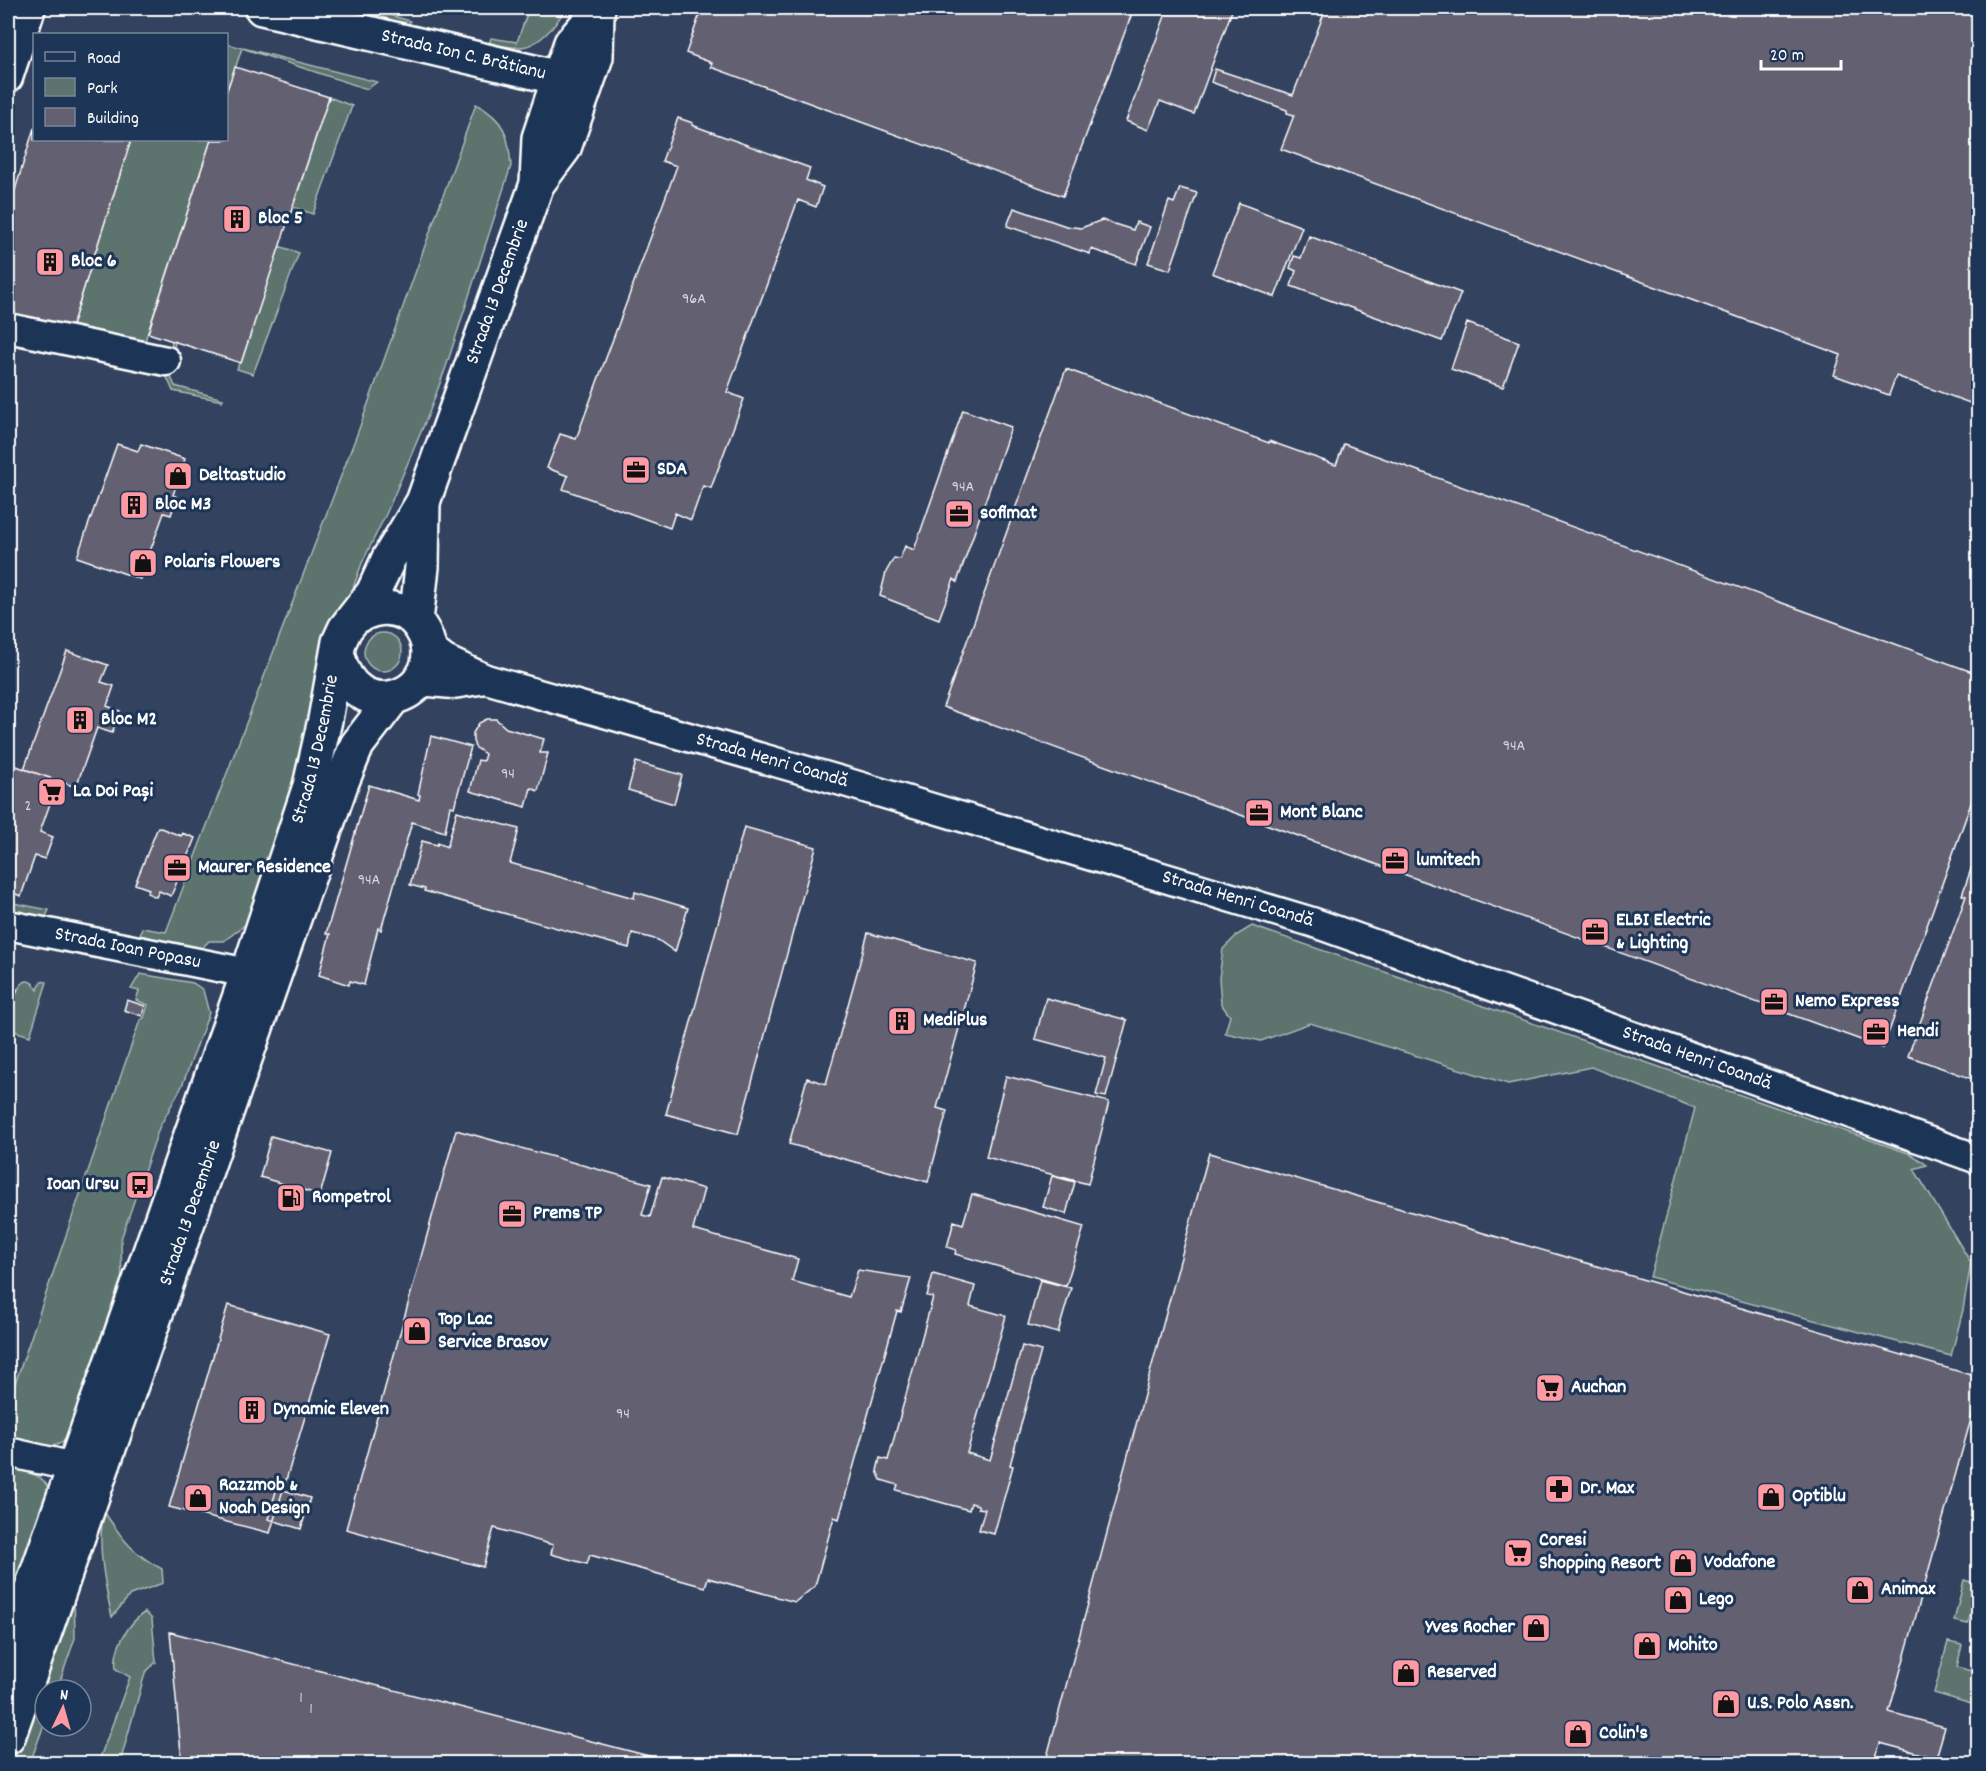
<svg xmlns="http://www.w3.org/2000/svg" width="1986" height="1771" font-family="Dekko,sans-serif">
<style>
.green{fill:#5c736e;stroke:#aeb9b6;stroke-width:1.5}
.building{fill:#646071;stroke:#fff;stroke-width:1.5}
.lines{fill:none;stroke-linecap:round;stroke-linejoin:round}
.street-casing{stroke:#fff;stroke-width:33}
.secondary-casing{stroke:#fff;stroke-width:38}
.street{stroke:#1d3557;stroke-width:28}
.secondary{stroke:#1d3557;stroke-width:33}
.labels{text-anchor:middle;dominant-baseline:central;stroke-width:6;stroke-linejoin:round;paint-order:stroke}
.number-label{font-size:16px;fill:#d8d7dc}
.street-label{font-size:20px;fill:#fff;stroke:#1d3557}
.poi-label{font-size:20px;font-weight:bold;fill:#fff;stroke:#1d3557;text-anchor:start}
</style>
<rect width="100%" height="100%" fill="#32425f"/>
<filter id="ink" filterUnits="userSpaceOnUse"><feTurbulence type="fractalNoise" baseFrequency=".0167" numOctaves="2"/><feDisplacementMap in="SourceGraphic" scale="12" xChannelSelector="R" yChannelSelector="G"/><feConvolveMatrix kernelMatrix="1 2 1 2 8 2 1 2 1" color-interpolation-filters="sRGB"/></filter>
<g filter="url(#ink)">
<path class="green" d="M355,8H388L386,14L410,21L409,25L377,18L378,13Z
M529,8H565C560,19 555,26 546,34C527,53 513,47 489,44L491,38L517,42Z
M227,44L377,82L367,89L242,48L227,93Z
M329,97L352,106L313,214L293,207Z
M476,104C506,121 508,134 511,166L446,367L429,413L387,512L362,563L340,624L301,756L246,924L224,941H209L201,949L139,939L142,928L166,932L359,429Z
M131,140H211L141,353L70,332Z
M279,246L299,253L253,374L237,369L239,363H241Z
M172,341L175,342L170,375L175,386L223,399L222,401L173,391L166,375Z
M364 652a19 19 0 1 1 38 0a19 19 0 1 1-38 0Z
M8,902L49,910L44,921L8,914Z
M1252,926L1911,1154L1927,1165L1914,1169L1971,1263L1963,1310L1951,1356L1650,1277L1695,1108L1591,1067L1508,1084L1310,1023L1261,1041L1225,1033L1230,1016L1221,1004L1219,978L1223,949L1237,935Z
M140,974L193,983L203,990L209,1013L182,1086L159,1128L121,1239L122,1290L68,1438C53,1453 27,1445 8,1443V1404L140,1020L144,1018L148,1005L136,1000L139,991L131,989Z
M41,981L47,982L30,1036L8,1029C10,1018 18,959 38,990Z
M8,1468C24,1472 44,1472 49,1491L8,1615Z
M105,1513C123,1540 133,1554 162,1569L163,1583L130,1595L112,1617C106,1590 95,1539 105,1513Z
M1964,1580L1978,1584L1968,1624L1954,1621Z
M74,1592L75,1638L57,1690H45V1722L30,1763L13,1764Z
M145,1612L152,1619L156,1662L145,1673L120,1763H98L130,1677L116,1669C113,1649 128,1623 145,1612Z
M1948,1642L1962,1645L1957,1667L1978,1673V1706L1934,1693Z"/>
<path class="building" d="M702,8H1134L1063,196L711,67L712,63L686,53Z
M1168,8H1233L1194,114L1160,101L1148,130L1126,121Z
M1326,8H1978V406L1896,376L1889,395L1834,375L1841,355L1281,149L1294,115L1287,113V110L1211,82L1215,69L1293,95Z
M235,67L329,97L241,363L148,333L211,140H226V93Z
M678,118L693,123L692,125L810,168L806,180L823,187L816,207L798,200L727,392L744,399L711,488L703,486L691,520L675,513L670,528L563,489L568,476L547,468L560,434L576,439L677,166L662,161Z
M34,128V140H131L70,332L8,312V213Z
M1180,188L1197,193L1170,270L1148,263L1169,201L1174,203Z
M1239,203L1302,227L1275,297L1212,273Z
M1014,208L1066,226L1081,228L1102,220L1133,230L1136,222L1150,227L1136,264L1091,249L1090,254L1007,226Z
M1309,236L1461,293L1442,341L1291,286L1296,271L1290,268L1294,256L1301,258Z
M1467,323L1519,342L1503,387L1451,369Z
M1066,369L1269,443V441L1336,465L1344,444L1978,674V784L1883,1048L943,707Z
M963,410L1011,427L957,582L954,579L939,619L880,596L886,572L894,558L900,559L905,546L914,550Z
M117,444L138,451L141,444L185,459L173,495L177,497L171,515L164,513L140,579L77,557Z
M67,651L108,665L101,682L114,686L107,706L120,711L112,733L97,728L76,787L24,769Z
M487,719H496L506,728L544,739L540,753H548L538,791L531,788L526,807L470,791L478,760L483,761L485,754L475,747L473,741V733L479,723Z
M431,736L471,747L454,807L450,806L445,832L412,822L381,930L378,928L364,985L350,981L349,985L319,975L330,934H326L369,785L419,800L420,795L418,794Z
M636,762L682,775L674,804L628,790Z
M8,763L58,781L40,832L53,837L45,859L35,856L21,896L8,891Z
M457,811L519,829L510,863L634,898L635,892L688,908L675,952L658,940L632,933L629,948L424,891L425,889L410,885L422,841L437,845L438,843L447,847Z
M158,827L181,836L182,833L195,838L171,896L159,891L156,897L147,893L149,889L135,884Z
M744,827L816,847L738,1134L666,1114Z
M1978,849V1081L1908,1056L1966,896L1962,895Z
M868,933L977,963L937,1108L947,1111L928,1182L789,1144L807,1078L826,1084Z
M8,987L17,989L8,1030Z
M1046,998L1127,1020L1106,1097L1096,1095L1106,1058L1035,1039Z
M127,1000L145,1006L142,1016L124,1010Z
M1006,1076L1109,1102L1088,1184L986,1157Z
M456,1130L651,1184L642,1215L650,1217L662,1177L704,1189L693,1230L798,1259L792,1281L849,1297L858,1270L911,1278L901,1312L897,1311L839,1519L834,1517L815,1586L795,1602L708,1578L705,1587L590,1555L587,1564L551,1554L553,1545L494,1528L483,1567L346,1529Z
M271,1136L332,1153L320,1195L260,1177Z
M1209,1153L1978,1377V1394L1889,1712L1945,1727L1936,1758L1880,1743L1874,1764H1045Z
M1052,1176L1075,1182L1066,1214L1043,1207Z
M972,1194L1084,1227L1066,1286L955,1254L956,1250L947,1247L954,1221L963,1224Z
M933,1274L975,1286L970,1306L1006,1316L967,1453L990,1460L1022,1346L1041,1351L1010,1465L1013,1466L994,1534L979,1530L985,1509L978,1508V1505L971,1503L969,1510L896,1490L898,1485L881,1480L877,1471L880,1458L888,1460L933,1297L927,1296Z
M1040,1280L1071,1288L1058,1333L1028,1325Z
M228,1305L330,1334L270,1533L169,1507Z
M277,1488L310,1498L301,1529L268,1519Z
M170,1632L680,1764H182Z"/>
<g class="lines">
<g class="street-casing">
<g id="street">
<path d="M8,78L31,8"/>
<path d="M8,328L166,361"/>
<path id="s1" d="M428,647L445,660L486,679L845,782L1312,922L1978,1159"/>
<path d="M419,681L453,684L486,679"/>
<path id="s2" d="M8,925L248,973"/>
<path d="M8,1452L74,1467"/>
</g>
</g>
<g class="secondary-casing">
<g id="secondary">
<path id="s3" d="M262,8L559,78"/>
<path d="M537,184L539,138L559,78L571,43L597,13"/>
<path d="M416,621L422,567L423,503"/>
<path d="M338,656C354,727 439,699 428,644C425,632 417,620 407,614C388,604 371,608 354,618"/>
<path id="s4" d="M8,1656L248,973L310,786L325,720L339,642L345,629L373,593L389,558L423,502L537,184L564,148L596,57L597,13L598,8"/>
<path id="s5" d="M8,1737L341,784L357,745L393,698"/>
</g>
</g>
<use href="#street" class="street"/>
<use href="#secondary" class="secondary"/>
</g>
</g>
<defs>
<g id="building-square" transform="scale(1.5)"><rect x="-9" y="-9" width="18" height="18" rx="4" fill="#ff9aa2" stroke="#1d3557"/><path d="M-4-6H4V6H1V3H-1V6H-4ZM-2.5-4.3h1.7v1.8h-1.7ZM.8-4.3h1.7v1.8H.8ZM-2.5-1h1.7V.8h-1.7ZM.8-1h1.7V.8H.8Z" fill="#111"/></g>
<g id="office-square" transform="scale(1.5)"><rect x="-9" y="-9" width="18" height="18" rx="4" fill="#ff9aa2" stroke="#1d3557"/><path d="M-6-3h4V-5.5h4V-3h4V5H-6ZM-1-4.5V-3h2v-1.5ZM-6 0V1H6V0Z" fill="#111"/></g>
<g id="shop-square" transform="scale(1.5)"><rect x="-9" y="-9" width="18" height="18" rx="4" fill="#ff9aa2" stroke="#1d3557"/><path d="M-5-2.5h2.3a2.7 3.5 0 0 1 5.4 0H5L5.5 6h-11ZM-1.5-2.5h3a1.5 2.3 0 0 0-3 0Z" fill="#111"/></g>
<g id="supermarket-square" transform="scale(1.5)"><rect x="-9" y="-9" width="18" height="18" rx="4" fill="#ff9aa2" stroke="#1d3557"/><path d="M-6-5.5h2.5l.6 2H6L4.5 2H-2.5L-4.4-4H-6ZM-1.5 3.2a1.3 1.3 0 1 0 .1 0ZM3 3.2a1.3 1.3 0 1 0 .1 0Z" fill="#111"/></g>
<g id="bus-square" transform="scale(1.5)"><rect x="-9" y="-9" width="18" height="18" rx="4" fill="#ff9aa2" stroke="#1d3557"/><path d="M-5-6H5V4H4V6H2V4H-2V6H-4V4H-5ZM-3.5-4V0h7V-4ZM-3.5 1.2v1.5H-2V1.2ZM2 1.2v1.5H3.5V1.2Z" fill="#111"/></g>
<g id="fuel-square" transform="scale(1.5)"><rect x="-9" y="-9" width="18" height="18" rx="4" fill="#ff9aa2" stroke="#1d3557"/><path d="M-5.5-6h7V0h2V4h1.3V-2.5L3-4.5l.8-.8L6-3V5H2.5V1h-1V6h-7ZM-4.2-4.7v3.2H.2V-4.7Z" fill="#111"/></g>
<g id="pharmacy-square" transform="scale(1.5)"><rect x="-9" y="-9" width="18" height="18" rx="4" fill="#ff9aa2" stroke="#1d3557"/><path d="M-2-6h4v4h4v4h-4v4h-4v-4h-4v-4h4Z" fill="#111"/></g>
</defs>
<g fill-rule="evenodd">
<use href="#building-square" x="237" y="219"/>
<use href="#building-square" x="50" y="262"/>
<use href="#office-square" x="636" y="470"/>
<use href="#shop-square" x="178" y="476"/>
<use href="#building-square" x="134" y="505"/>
<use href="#office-square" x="959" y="514"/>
<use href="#shop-square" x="143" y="563"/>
<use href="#building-square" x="80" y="720"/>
<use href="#supermarket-square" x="52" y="792"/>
<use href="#office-square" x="1259" y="813"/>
<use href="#office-square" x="1395" y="861"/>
<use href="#office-square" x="177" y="868"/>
<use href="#office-square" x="1595" y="932"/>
<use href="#office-square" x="1774" y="1002"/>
<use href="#building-square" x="902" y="1021"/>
<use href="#office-square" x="1876" y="1032"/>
<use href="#bus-square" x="140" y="1185"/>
<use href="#fuel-square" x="291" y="1198"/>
<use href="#office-square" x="512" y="1214"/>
<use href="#shop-square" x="417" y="1331"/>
<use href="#supermarket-square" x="1550" y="1388"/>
<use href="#building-square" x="252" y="1410"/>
<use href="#pharmacy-square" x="1559" y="1489"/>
<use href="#shop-square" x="1771" y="1497"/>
<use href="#shop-square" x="198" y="1498"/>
<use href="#supermarket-square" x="1518" y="1553"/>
<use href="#shop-square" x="1683" y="1563"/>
<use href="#shop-square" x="1860" y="1590"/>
<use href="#shop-square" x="1678" y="1600"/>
<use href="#shop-square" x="1536" y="1628"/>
<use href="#shop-square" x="1647" y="1646"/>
<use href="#shop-square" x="1406" y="1673"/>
<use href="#shop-square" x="1726" y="1704"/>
<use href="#shop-square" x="1578" y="1734"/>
</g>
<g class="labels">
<g class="number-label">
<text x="694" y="299">96A</text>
<text x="963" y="487">94A</text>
<text x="1514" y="746">94A</text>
<text x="508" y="774">94</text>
<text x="28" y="806">2</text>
<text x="369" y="880">94A</text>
<text x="623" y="1414">94</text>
<text x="301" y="1698">1</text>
<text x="311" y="1709">1</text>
</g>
<g class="street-label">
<text stroke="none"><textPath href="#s3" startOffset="207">Strada Ion C. Brătianu</textPath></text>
<text stroke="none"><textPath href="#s4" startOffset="1455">Strada 13 Decembrie</textPath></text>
<text stroke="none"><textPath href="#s4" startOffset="958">Strada 13 Decembrie</textPath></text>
<text stroke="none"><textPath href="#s1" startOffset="364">Strada Henri Coandă</textPath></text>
<text stroke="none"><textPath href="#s1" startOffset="850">Strada Henri Coandă</textPath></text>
<text stroke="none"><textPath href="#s2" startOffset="122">Strada Ioan Popasu</textPath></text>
<text stroke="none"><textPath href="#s1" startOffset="1336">Strada Henri Coandă</textPath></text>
<text stroke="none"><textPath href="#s5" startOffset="555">Strada 13 Decembrie</textPath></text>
</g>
<g class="poi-label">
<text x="258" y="219">Bloc 5</text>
<text x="71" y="262">Bloc 6</text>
<text x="657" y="470">SDA</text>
<text x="199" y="476">Deltastudio</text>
<text x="155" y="505">Bloc M3</text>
<text x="980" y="514">sofimat</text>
<text x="164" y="563">Polaris Flowers</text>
<text x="101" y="720">Bloc M2</text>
<text x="73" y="792">La Doi Pași</text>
<text x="1280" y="813">Mont Blanc</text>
<text x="1416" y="861">lumitech</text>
<text x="198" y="868">Maurer Residence</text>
<text x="1616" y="921">ELBI Electric<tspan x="1616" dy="23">&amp; Lighting</tspan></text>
<text x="1795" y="1002">Nemo Express</text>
<text x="923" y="1021">MediPlus</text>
<text x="1897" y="1032">Hendi</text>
<text x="119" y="1185" text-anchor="end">Ioan Ursu</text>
<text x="312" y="1198">Rompetrol</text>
<text x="533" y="1214">Prems TP</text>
<text x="438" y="1320">Top Lac<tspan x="438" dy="23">Service Brasov</tspan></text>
<text x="1571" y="1388">Auchan</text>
<text x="273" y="1410">Dynamic Eleven</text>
<text x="219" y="1486">Razzmob &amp;<tspan x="219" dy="23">Noah Design</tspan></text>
<text x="1580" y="1489">Dr. Max</text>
<text x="1792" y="1497">Optiblu</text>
<text x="1539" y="1541">Coresi<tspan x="1539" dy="23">Shopping Resort</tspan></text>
<text x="1704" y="1563">Vodafone</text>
<text x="1881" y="1590">Animax</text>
<text x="1699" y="1600">Lego</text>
<text x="1515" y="1628" text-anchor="end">Yves Rocher</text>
<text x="1668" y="1646">Mohito</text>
<text x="1427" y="1673">Reserved</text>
<text x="1747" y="1704">U.S. Polo Assn.</text>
<text x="1599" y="1734">Colin's</text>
</g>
</g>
<rect width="1986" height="1771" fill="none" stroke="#1d3557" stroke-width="30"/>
<rect x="15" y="15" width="1956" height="1741" fill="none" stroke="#fff" stroke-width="2" filter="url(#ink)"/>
<rect x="33" y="33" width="195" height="108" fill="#1d3557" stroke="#77869a" stroke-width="1.5"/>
<rect x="45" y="52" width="30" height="9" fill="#1d3557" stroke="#77869a" stroke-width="1.5"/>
<text x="87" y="63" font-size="18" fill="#ffffff">Road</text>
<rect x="45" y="78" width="30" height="18" fill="#5c736e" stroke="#77869a" stroke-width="1.5"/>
<text x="87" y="93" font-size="18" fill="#ffffff">Park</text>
<rect x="45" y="108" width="30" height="18" fill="#646071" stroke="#77869a" stroke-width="1.5"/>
<text x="87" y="123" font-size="18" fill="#ffffff">Building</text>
<g transform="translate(63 1708) rotate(5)"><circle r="28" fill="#1d3557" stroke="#77869a" stroke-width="1.5"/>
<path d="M0-4.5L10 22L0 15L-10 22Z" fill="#ff9aa2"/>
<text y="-9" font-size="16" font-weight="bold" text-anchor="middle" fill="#ffffff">N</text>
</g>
<path d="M1761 60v9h80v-9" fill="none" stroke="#ffffff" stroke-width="3"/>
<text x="1770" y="60" font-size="18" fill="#ffffff" stroke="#1d3557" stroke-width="4.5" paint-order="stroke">20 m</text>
</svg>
